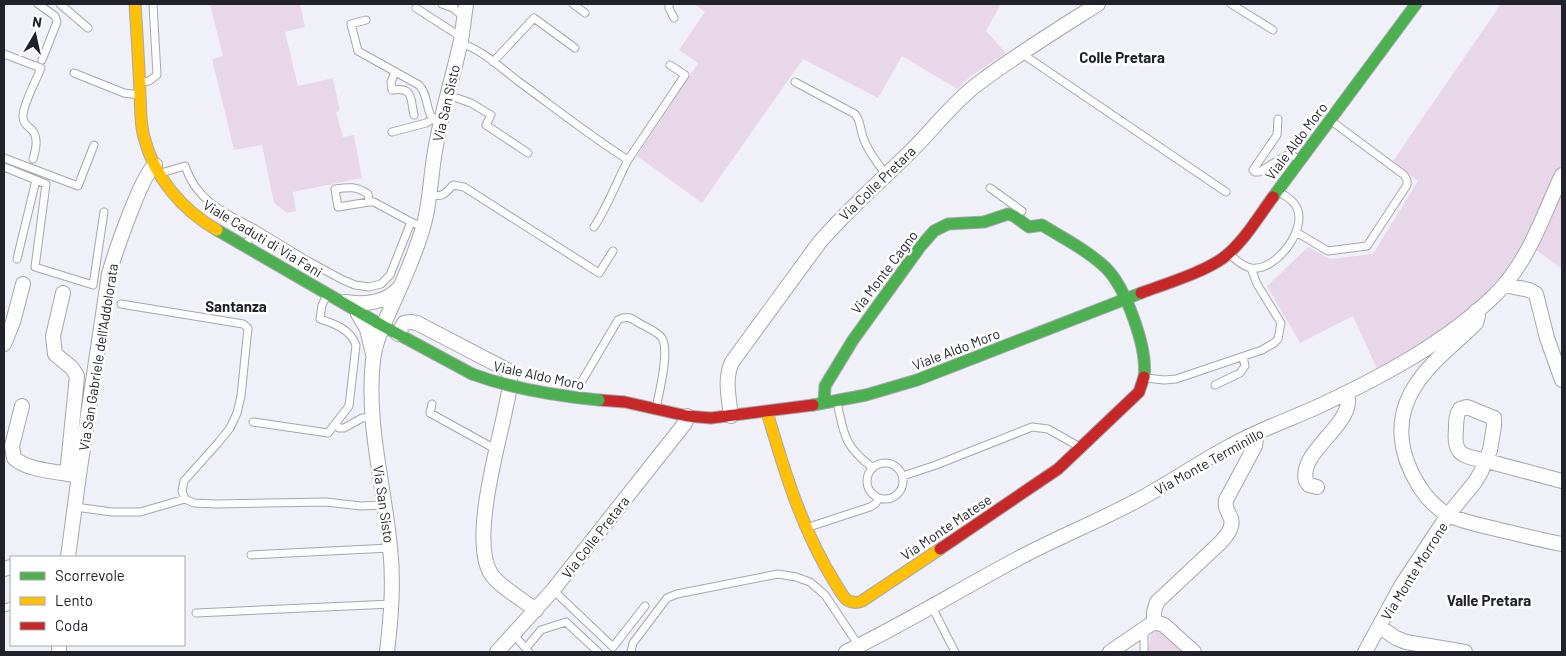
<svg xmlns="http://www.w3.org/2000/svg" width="1566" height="656" font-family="Barlow,sans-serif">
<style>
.green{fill:#e8d7e9}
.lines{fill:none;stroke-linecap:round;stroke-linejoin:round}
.lane-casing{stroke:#a6a7ad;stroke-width:9}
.street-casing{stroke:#a6a7ad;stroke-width:16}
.fast-casing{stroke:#a6a7ad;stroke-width:13}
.slow-casing{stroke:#a6a7ad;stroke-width:13}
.jam-casing{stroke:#a6a7ad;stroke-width:13}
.lane{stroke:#fdfdfe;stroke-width:7}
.street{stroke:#fdfdfe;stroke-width:14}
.fast{stroke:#4caf50;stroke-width:11}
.slow{stroke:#ffc107;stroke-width:11}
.jam{stroke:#c62828;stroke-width:11}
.fast-bridge-casing{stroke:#a6a7ad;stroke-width:13;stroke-linecap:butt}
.fast-bridge{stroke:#4caf50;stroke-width:11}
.labels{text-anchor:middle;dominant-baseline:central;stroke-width:5;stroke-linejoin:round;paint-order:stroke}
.street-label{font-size:14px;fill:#21222a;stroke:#fff}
.neighbourhood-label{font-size:15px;font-weight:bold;fill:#21222a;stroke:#fff}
</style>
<rect width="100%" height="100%" fill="#f0f1f8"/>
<path class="green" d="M210,4H300L305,27L285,32L298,86L333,78L340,111L336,112L343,137L354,135L362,178L293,192L296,211L287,213L274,203L262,145L234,150L212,59L223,56Z
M694,4H1001L986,31L1006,53L971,76L957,89L902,56L878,98L803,59L702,203L637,156L698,63L679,50L705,12Z
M1501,4H1562V164L1538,216L1519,253L1490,290L1470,308L1430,337L1378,371L1353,316L1300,343L1267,286L1308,247L1330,259L1373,254L1418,181L1393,161Z
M1562,189V269L1536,250Z
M1156,630L1165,634L1187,652H1148L1151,633Z"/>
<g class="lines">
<g class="lane-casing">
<path id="lane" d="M38,4L55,16L57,22L42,60
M60,4L88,28
M442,4L453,8
M453,4C454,11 458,13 464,15
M573,4L585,13
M669,4V8L674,18
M1231,4L1273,30
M416,8L461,37
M366,20L351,24L358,51L419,85C431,97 423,118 441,123
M460,43C481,49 501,68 518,81C555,108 590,136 628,160L685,75L670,65
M1021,53L1226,192
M4,54L41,68C36,81 23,104 23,116C23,123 26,125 31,129C39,137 36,149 33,159
M493,62L534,18L575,48
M395,72L391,82L392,90C414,87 410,98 414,115
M74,73L124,93L139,95
M140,82L149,81L157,75L153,4
M795,82L855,114C861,121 860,129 863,137C867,151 878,163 886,175
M448,95L471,103L491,115L486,125L528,153
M1278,119L1277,135L1253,170L1255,172H1259L1287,155H1292L1299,160
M392,132L426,123L433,119
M4,158L78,186L94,145
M4,167L46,184L35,267L93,285L104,212
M161,173L185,166C197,202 224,212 255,229
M990,188L1022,211
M430,195C443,197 444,195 453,185L464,187L599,273L613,251
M369,202L368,194C356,186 349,187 335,189L338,207L369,202H374L411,222
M594,227C608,206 616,183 628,160
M1296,232L1328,251L1367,246L1407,185V180L1404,175L1330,120
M246,244L255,229L306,260L343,280L355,285L369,287L381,284L390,275L411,222L423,227
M1229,254C1235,259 1243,267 1251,268C1276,272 1309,228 1296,206C1292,199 1284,195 1278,191
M17,259L36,180
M121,304L243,324L248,328L241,396L237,413L230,428L218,443L184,481L182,491L185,499L194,503L216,504L326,502L361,506L385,505
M1146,378L1164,380L1176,379L1262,350L1274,343L1278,339L1281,323L1257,284L1251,268
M582,381L618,320C627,315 632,318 639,323C646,327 658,332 662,338C670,351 659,393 656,408
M1215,385L1240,373L1245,366L1243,357
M837,402C844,435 844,446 873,468
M432,404L430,413L497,450
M253,422L328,433L349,406L356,345C350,329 335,324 320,319L322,305L327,295
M335,424L339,428H344L362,418L372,417
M867 481a18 18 0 1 1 36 0a18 18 0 1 1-36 0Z
M903,476L936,465L1032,427L1048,429L1078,446
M75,507L112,512H140L185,499
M809,527L870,507L875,504L879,498
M251,555L390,548
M553,590L613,647L645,606
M932,607L955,652
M4,608L11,606
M196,613L392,604
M514,635L529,652
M526,648L541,630L566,622L598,652
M631,652L633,643L667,598L677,594L778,574L796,577L810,582L825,595L859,646
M1144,652V628"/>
</g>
<g class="street-casing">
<path id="street" d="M1505,284C1515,290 1527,286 1536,294L1547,338L1562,380
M63,293L53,336L55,354L72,368L77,376L67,474
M345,302C364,305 386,303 399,288
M1476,311L1478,316L1476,323C1455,344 1431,361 1415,386C1394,419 1399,454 1419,486C1426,497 1436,508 1448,515C1463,522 1480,525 1496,529C1518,534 1540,540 1562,544
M358,314L367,329L373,354
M398,334L404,323L411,322L417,323L509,371C513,383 506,403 504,416C496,453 471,542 491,574C500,587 523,600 536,610
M4,344L13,322L23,284
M22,406L12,446L14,458C26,470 58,472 75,475
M731,416C729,398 724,379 732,362L819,243C848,209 882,180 913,149C934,128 952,104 975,86C1014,56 1057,30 1098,4
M1317,487L1309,485L1306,481C1298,450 1357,424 1347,393
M68,557L79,475L109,274C114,256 142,173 155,165
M4,569L11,567
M1154,622V612L1157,602L1221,542C1227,535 1235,526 1230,516C1227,510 1225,508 1226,500L1255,446L1256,439L1253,435
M1380,627L1396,638L1406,642L1465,652
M59,645V652
M387,652C391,617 394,583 390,547C384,485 366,423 373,360C375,342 383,326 390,310C401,286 412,262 420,237C430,209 430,180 435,151C441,115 452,80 460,45C463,31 464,17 466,4
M497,652L553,590L678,432L685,423L687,416
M846,652C904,624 959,590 1017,559C1056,538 1097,522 1136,501C1169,484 1199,462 1232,445C1259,430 1288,420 1317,407C1379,378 1446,343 1496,294C1530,259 1542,217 1562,175
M1110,652L1154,622L1164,625L1194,652
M1365,652L1401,586L1448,515L1475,482L1481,472L1490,450L1494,426V418L1467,407L1460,409C1456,415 1456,422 1456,429C1453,456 1463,456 1487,461L1562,481"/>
</g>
<g class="fast-casing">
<path id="fast" d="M1273,197L1416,4
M217,230L383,326L472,374
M824,403L825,386L853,340L920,247L934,231L948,224L984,222L1008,214L1014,216L1029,227L1042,225C1063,238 1087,250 1106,268C1126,288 1148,349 1144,377
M813,405L866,395L917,380L1141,293"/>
</g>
<g class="slow-casing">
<path id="slow" d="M135,4C137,34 139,65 140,95C141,109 140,124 144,137C154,177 182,210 217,230
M767,412C784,470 802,530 834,581C838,587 842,596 847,600C852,603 857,603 862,601L940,549"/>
</g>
<g class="jam-casing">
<path id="jam" d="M1141,293C1165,284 1204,272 1223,258C1244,242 1258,217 1273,197
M599,400L625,402L687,416L711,418L813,405
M940,549L1058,469L1139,392L1144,377"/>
</g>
<use href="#lane" class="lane"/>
<use href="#street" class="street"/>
<use href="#fast" class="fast"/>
<use href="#slow" class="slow"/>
<use href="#jam" class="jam"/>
<g class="fast-bridge-casing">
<path id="fast-bridge" d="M472,374C513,389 556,396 599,400"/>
</g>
<use href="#fast-bridge" class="fast-bridge"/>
</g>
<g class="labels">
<g class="street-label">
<text transform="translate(446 103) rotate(-77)">Via San Sisto</text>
<text transform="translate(1296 141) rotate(-53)">Viale Aldo Moro</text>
<text transform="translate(877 183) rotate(-44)">Via Colle Pretara</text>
<text transform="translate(263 238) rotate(31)">Viale Caduti di Via Fani</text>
<text transform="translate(884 272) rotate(-53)">Via Monte Cagno</text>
<text transform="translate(956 349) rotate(-21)">Viale Aldo Moro</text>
<text transform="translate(98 357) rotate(-81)">Via San Gabriele dell'Addolorata</text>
<text transform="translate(539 375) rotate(12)">Viale Aldo Moro</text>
<text transform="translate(1209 461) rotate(-29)">Via Monte Terminillo</text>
<text transform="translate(384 504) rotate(82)">Via San Sisto</text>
<text transform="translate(946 527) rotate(-34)">Via Monte Matese</text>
<text transform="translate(595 537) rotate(-52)">Via Colle Pretara</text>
<text transform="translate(1414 571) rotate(-58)">Via Monte Morrone</text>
</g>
<g class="neighbourhood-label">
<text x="1122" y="57">Colle Pretara</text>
<text x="236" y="306">Santanza</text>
<text x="1489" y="600">Valle Pretara</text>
</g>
</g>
<rect width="1566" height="656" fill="none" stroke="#21222a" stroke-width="10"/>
<rect x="10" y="556" width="175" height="90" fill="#ffffff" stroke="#a6a7aa"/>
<rect x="20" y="572" width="25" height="8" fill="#4caf50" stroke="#a6a7aa"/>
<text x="55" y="581" font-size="15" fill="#21222a">Scorrevole</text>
<rect x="20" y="597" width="25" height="8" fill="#ffc107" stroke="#a6a7aa"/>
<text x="55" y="606" font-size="15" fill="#21222a">Lento</text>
<rect x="20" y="622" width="25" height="8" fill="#c62828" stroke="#a6a7aa"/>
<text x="55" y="631" font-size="15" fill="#21222a">Coda</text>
<g transform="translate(35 35) rotate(9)" stroke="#ffffff" stroke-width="4" paint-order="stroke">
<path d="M0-4L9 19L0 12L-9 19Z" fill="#21222a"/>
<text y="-8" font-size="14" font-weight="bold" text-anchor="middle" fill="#21222a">N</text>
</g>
</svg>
